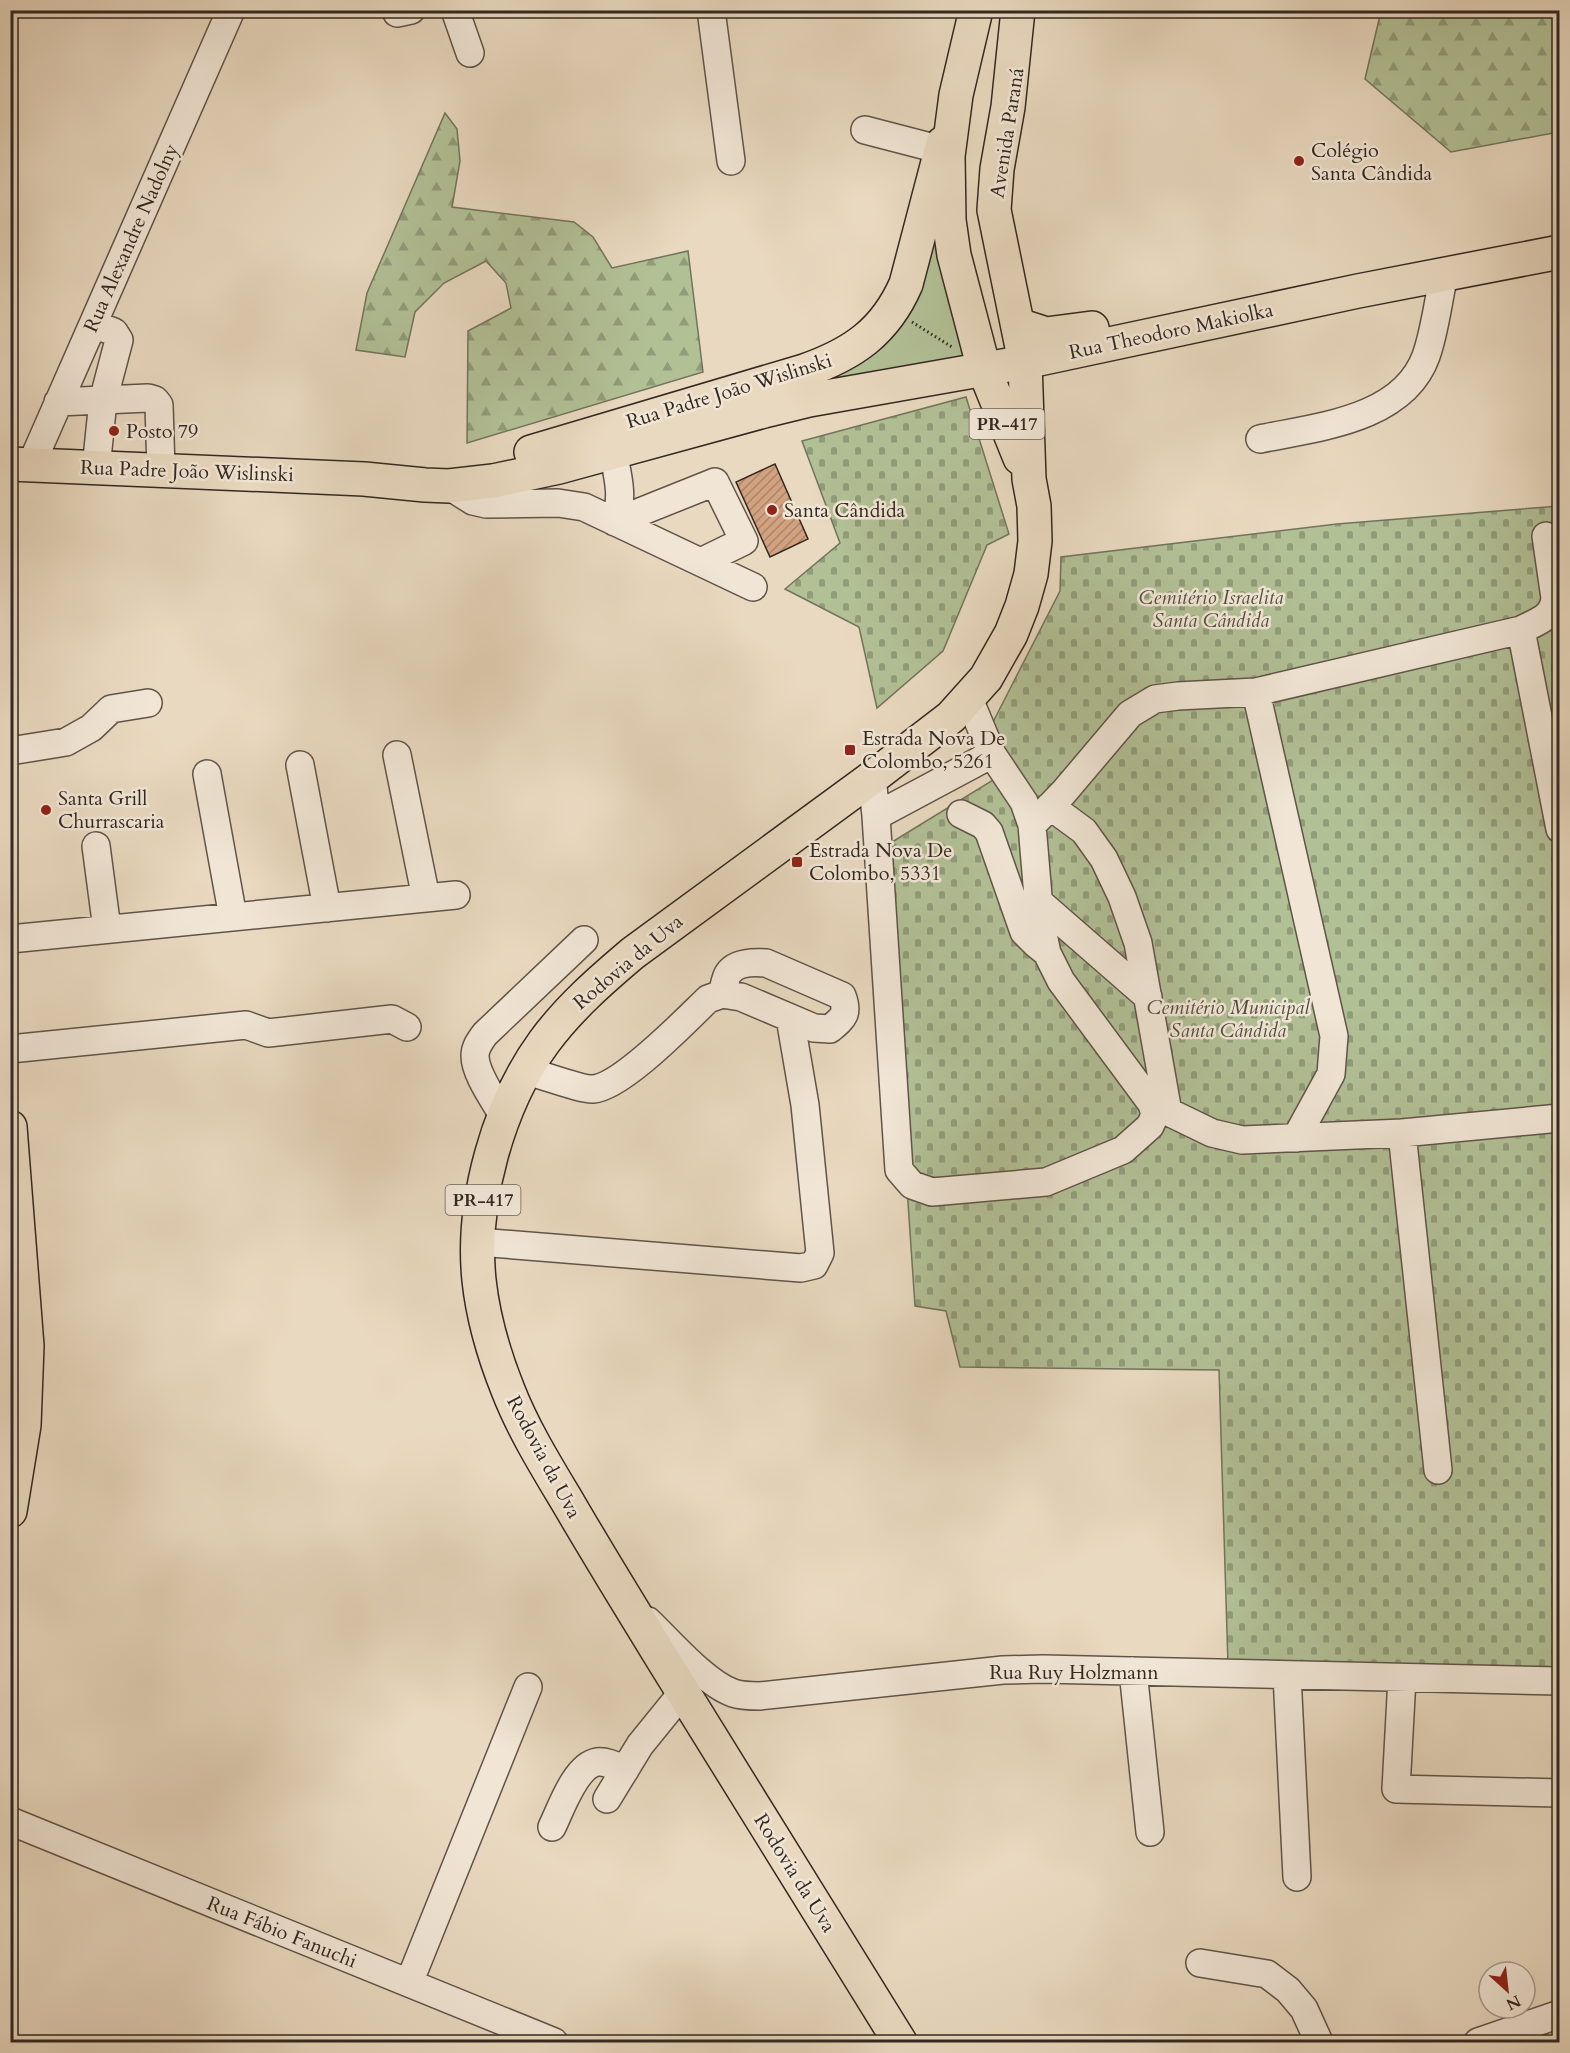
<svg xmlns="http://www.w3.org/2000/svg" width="1570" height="2053" font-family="Cardo,serif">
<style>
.green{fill:#b2c096;stroke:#72745c;stroke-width:1.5}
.forest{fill:url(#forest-firs);stroke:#72745c;stroke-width:1.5}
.cemetery{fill:url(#cemetery-stones);stroke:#72745c;stroke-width:1.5}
.building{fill:url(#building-hatch);stroke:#332821;stroke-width:1.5}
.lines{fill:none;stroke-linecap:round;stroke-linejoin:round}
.minor-casing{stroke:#605449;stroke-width:30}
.major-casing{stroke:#332821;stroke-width:36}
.highway-casing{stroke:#332821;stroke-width:36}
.path{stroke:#332821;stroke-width:3;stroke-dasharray:1.5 3;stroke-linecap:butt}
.minor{stroke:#f1e6d6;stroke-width:27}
.major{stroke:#e9d9c0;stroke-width:33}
.highway{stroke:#e9d9c0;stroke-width:33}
.poi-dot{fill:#8f2418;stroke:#f1e6d6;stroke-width:2}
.labels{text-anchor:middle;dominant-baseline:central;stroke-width:5;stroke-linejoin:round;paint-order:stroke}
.shield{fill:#f1e6d6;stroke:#6c6157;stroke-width:1.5}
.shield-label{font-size:18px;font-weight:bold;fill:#332821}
.street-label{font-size:20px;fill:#332821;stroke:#f1e6d6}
.poi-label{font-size:20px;fill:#332821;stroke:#f1e6d6;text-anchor:start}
.park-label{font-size:20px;font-style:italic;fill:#534e3e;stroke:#f1e6d6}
</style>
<defs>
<pattern id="forest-firs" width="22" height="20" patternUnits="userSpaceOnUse" patternTransform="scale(1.5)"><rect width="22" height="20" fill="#b2c096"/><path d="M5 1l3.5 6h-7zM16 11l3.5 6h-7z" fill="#919c7a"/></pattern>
<pattern id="cemetery-stones" width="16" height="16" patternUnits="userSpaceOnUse" patternTransform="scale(1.5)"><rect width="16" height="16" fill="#b2c096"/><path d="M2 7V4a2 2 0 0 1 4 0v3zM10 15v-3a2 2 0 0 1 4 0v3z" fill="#919c7a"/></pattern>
<pattern id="building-hatch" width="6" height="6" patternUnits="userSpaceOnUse" patternTransform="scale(1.5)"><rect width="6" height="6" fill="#d2a280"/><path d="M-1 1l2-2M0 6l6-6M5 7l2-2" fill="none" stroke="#ab8468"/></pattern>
</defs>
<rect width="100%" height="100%" fill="#e9d9c0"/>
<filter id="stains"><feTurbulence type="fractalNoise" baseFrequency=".00333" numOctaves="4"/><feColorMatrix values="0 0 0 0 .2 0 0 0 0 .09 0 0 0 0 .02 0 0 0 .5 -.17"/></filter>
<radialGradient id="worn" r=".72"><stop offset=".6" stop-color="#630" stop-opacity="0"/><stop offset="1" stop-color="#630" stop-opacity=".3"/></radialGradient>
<path class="green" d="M933,210L965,355L637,433L857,356Z"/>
<path class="forest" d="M1381,11H1559V132L1451,152L1365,79Z
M445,113L457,129L460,161L452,207L574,222L593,237L612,268L688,251L703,372L467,443L468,331L511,308L506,283L486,261L444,283L415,312L405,357L356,350L367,293Z"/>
<path class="cemetery" d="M966,397L1009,534L987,545L943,651L877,708L859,627L785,589L840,543L802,441Z
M1559,506V1673L1228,1665L1219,1370L960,1367L946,1311L915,1306L884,847L1003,774L991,726L1060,591L1061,557L1337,524Z"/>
<path class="building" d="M775,464L808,539L770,557L736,482Z"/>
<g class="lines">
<g class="minor-casing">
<path id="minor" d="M455,10L470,53
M711,10L731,161
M397,13L411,10
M865,130L942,150
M93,324L114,332L119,340L103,401L96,468
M58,402L148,398L155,400L159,405L161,470
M1260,439C1317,427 1403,420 1426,356C1435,331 1438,301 1444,275
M613,452C618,477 624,497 615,522
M31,465L231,10
M449,486L473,501L486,504L558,503L584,507L753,587
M615,522L715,482L744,541L701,562
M1521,630L1560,829
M1256,692L1334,1036L1331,1074L1296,1138
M10,751L66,742L91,728L111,709L148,703
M397,755L426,898
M300,765L327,908
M207,774L233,917
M872,777L876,816L899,1170L912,1185L932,1192L1046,1182L1123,1150L1150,1126L1155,1115L1152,1104L1061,981L1047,953L1040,920L1032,825L1024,802L992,754L969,699
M1050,806L1084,831L1104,859L1122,897L1138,943L1168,1112
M961,814L983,825L989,832L1024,932L1036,944L1046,952
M876,816L992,754
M1032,825L1064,792L1130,714L1155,699L1178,696L1256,692L1521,630C1538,621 1553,618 1555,598L1546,536
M96,846L107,929
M1039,902L1148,997
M10,939L456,895
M10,1049L246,1025L268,1033L392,1019L407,1027
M526,1071C540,1074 582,1090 593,1089C622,1087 685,1021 708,999L722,994L741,997L814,1028L830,1029C843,1018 849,1014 842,996L766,963C753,962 735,962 728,974C725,979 724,988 722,994
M1152,1104L1212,1133L1242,1140L1402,1133L1438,1470
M504,1117C495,1101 475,1074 475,1056C475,1047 480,1041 485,1034L584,940
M1402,1133L1560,1118
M478,1242L801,1268L814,1265L820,1253L805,1105L790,1018
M648,1621C670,1642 705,1683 733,1693C742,1696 751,1696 760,1696L1003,1670L1043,1669L1560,1681
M1133,1671L1150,1832
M1287,1675L1297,1877
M1402,1678L1396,1789L1560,1793
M607,1799L640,1745L683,1692
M10,1821L554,2042
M552,1827C561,1809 575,1766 597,1762C607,1761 616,1766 625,1770
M1200,1963L1267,1974L1288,1990L1304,2009L1319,2042
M409,1983L528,1687
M1478,2042L1560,2014"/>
</g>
<g class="major-casing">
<path id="major" d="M1018,325L1046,334L1092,328
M531,452L804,371C853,354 885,332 906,284L943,143
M10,464L364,479L425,485L449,486L493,481L559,467L764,411L809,400L1025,362L1358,291L1560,252
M10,1127L27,1346L24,1425L10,1511"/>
</g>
<g class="highway-casing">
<path id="highway" d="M976,10L956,95L948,156L949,220L954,255L984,369L1020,458
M900,2042C822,1916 743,1789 665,1663C633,1611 601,1559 570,1506C548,1469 524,1431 508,1390C494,1355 483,1318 479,1280C471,1202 498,1105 544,1042C569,1008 601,980 633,953L869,780L951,717L986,678L1011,634L1022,606L1031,574L1035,541L1034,506L1029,479L1025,362L994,210L997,169L1008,107L1018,10"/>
</g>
<path class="path" d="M912,322L952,347"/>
<use href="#minor" class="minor"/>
<use href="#major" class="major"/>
<use href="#highway" class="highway"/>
</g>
<g class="poi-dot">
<circle cx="1299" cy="161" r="6"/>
<circle cx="114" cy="431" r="6"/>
<circle cx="772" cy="510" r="6"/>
<rect x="844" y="744" width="12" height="12" rx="3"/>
<circle cx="46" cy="810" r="6"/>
<rect x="791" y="856" width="12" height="12" rx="3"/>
</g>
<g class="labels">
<g class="shield">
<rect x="969.5" y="409" width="75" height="30" rx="4.5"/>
<rect x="445.5" y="1185" width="75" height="30" rx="4.5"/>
</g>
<g class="shield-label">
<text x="1007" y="424">PR-417</text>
<text x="483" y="1200">PR-417</text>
</g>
<g class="street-label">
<text transform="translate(1007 133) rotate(-81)">Avenida Paraná</text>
<text transform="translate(131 238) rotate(-66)">Rua Alexandre Nadolny</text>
<text transform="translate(1171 331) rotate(-12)">Rua Theodoro Makiolka</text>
<text transform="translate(729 391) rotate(-17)">Rua Padre João Wislinski</text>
<text transform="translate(187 471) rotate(2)">Rua Padre João Wislinski</text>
<text transform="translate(628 962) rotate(-40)">Rodovia da Uva</text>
<text transform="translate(544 1457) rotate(62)">Rodovia da Uva</text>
<text x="1074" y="1672">Rua Ruy Holzmann</text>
<text transform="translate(795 1873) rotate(58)">Rodovia da Uva</text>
<text transform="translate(282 1932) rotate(22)">Rua Fábio Fanuchi</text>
</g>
<g class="poi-label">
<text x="1311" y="150">Colégio<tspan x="1311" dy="23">Santa Cândida</tspan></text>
<text x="126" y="431">Posto 79</text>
<text x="784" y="510">Santa Cândida</text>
<text x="862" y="738">Estrada Nova De<tspan x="862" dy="23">Colombo, 5261</tspan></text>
<text x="58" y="798">Santa Grill<tspan x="58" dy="23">Churrascaria</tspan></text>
<text x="809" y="850">Estrada Nova De<tspan x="809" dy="23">Colombo, 5331</tspan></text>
</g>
<g class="park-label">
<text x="1211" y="597">Cemitério Israelita<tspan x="1211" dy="23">Santa Cândida</tspan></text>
<text x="1228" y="1007">Cemitério Municipal<tspan x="1228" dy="23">Santa Cândida</tspan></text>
</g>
</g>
<rect width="1570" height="2053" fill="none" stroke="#e9d9c0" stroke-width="36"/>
<rect x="12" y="12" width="1546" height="2029" fill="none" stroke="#332821" stroke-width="3"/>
<rect x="18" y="18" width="1534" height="2017" fill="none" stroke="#332821" stroke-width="1.5"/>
<g transform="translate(1507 1990) rotate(153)"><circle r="28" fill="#f1e6d6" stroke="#a59a8e" stroke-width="1.5"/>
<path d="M0-4.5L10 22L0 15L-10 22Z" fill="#8f2418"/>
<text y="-9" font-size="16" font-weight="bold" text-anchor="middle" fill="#332821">N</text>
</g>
<rect width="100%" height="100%" filter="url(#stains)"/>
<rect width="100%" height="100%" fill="url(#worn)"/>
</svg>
